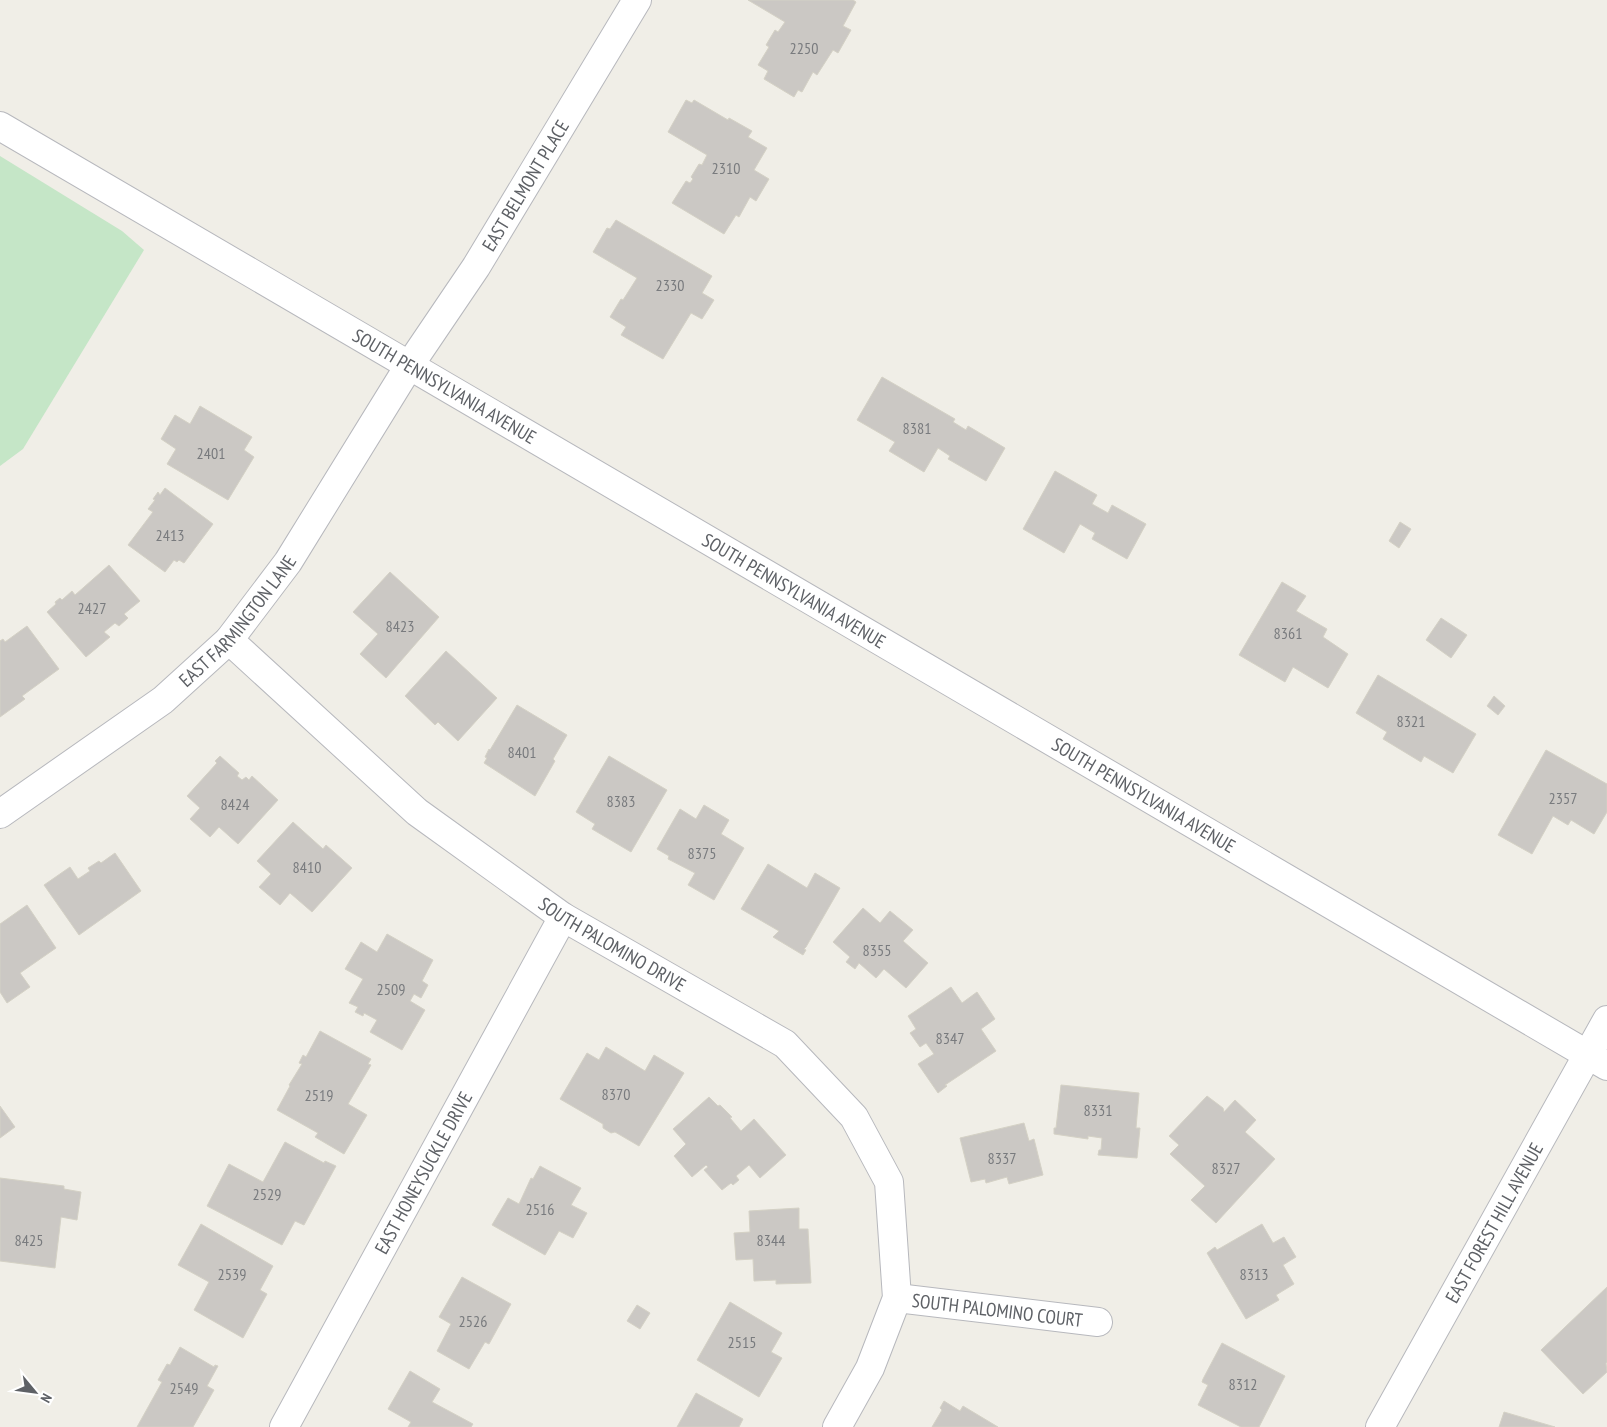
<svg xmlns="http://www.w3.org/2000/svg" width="1607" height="1427" font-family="'PT Sans Narrow',sans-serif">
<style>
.green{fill:#c5e6c7}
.building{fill:#cbc8c4;stroke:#d4d1c5}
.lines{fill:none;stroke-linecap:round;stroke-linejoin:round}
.minor-casing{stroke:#b7b8bd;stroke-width:30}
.minor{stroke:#fff;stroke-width:28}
.labels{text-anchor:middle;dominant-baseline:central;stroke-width:4;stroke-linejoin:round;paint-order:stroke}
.number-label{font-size:16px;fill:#797b7e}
.street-label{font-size:19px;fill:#5e6166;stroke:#fff}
</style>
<rect width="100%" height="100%" fill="#f0eee7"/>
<path class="green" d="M0,156L122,231L144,250L23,449L0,466Z"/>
<path class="building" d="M748,0H853L856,2L843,26L851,30L838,53L833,50L817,75L813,72L802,92L798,90L794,97L764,79L768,71L758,65L769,47L766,45L775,30L778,32L785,22Z
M686,100L692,103L694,100L728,120L729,118L752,131L748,137L767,148L754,170L769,179L756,201L750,197L739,217L736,215L724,234L672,203L686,181L690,183L693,179L691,177L699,164L702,165L707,155L668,132Z
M616,220L712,276L702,293L714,300L702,319L691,313L663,359L621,335L626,327L610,317L621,299L623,300L637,278L593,252L607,228L610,229Z
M882,377L955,419L953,422L966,430L968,426L1005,448L986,481L948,459L950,456L938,448L924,472L889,451L895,442L857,420Z
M200,406L252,437L244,450L254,457L228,500L167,464L176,449L161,439L175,415L190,424Z
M1055,471L1097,495L1092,504L1108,513L1112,505L1146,524L1127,559L1092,539L1095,533L1080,524L1064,553L1023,529Z
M165,488L213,524L184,563L179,560L177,562L174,560L165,572L128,545L153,512L148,509L155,500L153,499L158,492L160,495Z
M1400,522L1411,529L1399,548L1389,541Z
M109,565L140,601L124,614L128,618L119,626L115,623L104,632L110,637L86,657L47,612L56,604L55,602L60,598L62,600L72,591L75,595Z
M390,572L439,617L386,678L360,654L378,634L353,612Z
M1282,582L1306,596L1296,611L1327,629L1323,637L1348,654L1328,688L1293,667L1285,682L1239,655Z
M1441,618L1467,635L1451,658L1426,640Z
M27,626L59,669L22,696L25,699L0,717V641L3,639L5,642Z
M446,651L497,698L458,741L438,722L435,725L405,696Z
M1378,675L1476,734L1453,773L1424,756L1421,762L1383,739L1387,732L1356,713Z
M1494,696L1505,706L1498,715L1487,706Z
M517,705L567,735L553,759L555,761L535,796L484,763L487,758L485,757L489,749L490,750Z
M1546,750L1607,784V812L1594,834L1571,820L1568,825L1553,816L1532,854L1498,835Z
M220,756L239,773L237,776L242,780L246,777L249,780L252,776L278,800L238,844L219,827L210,837L190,819L200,808L187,796L217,763L215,761Z
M609,756L667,790L631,852L592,829L595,824L576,812Z
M704,805L729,820L721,834L744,848L714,900L688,885L695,873L668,859L669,856L657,849L680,809L696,819Z
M293,822L323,849L326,845L352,868L312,912L290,893L280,905L259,887L271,874L257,861Z
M115,853L141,891L79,935L44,885L70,867L78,879L90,871L88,868L99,861L101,863Z
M768,864L807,888L815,873L840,888L806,947L804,949L806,950L803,955L773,937L779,931L741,909Z
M27,905L56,948L20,973L30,987L7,1003L0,992V924Z
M863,908L880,923L890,911L913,930L903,941L928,963L906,988L884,969L876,978L859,963L855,969L846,962L850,957L833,942Z
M387,934L433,960L422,981L428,985L421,998L414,994L410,1001L425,1010L402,1050L370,1032L377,1020L364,1013L363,1016L355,1012L358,1007L349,1003L363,979L345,969L361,942L377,952Z
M951,987L962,1003L977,992L995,1019L981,1029L996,1051L945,1085L947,1086L938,1093L918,1064L934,1054L926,1043L920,1047L910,1033L916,1029L908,1016Z
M320,1031L371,1059L368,1064L371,1065L348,1104L367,1115L344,1154L315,1137L318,1133L277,1110L290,1086L289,1085L302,1064L299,1063L303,1055L306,1057Z
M606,1047L645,1071L654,1055L684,1073L639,1146L615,1132L611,1133L603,1128V1124L560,1099L587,1053L599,1060Z
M1061,1085L1139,1093L1136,1128H1140L1137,1158L1098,1155L1099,1150H1101L1102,1138L1088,1136V1139L1054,1134V1128H1056Z
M1207,1096L1223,1108L1224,1112L1235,1100L1256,1120L1245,1132L1275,1159L1216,1223L1191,1200L1205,1186L1170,1154L1179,1145L1169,1136Z
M709,1097L718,1106L720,1105L732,1117L730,1118L741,1131L754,1119L786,1155L760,1178L749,1165L736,1176L739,1180L733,1185L731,1183L722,1190L704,1170L708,1167L706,1165L692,1177L674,1156L686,1144L673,1129Z
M0,1106L15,1127L0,1138Z
M1024,1123L1029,1141L1034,1139L1043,1175L1009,1184L1007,1177L986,1183L985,1179L971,1182L960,1138Z
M285,1142L324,1163L325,1161L336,1166L304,1225L295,1221L282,1245L207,1206L229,1164L263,1182Z
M540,1166L581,1188L571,1205L587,1213L573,1238L559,1231L545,1255L492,1225L508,1198L519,1204L531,1178L533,1179Z
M0,1178L64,1186V1189L81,1192L77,1220L61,1217L55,1268L0,1261Z
M799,1208V1229H808L811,1283L776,1284V1280L754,1281L753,1259L736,1260L734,1233L750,1232L749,1211Z
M201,1224L273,1266L260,1290L267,1294L243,1338L194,1310L209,1282L178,1265Z
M1262,1224L1273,1243L1284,1237L1296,1257L1283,1265L1294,1284L1276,1295L1279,1300L1246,1319L1207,1253L1215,1247L1217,1250Z
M462,1277L511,1304L489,1344L485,1342L469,1369L437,1351L451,1324L439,1317Z
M1607,1287V1362L1606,1363L1607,1372L1583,1394L1541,1350Z
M730,1302L782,1333L771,1352L782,1358L759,1397L697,1360Z
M637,1305L650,1313L640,1329L627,1321Z
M1222,1343L1285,1376L1259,1427H1241L1198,1405L1208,1385L1202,1382L1203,1379Z
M180,1347L214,1367L215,1365L218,1366L207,1386L214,1390L193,1427H137L162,1382L158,1380L167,1364L170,1365Z
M410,1371L440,1389L432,1402L473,1424L471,1427H408L411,1422L388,1409Z
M696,1393L743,1419L739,1427H677Z
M944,1401L960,1411L963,1406L998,1427H932L942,1410L940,1408Z
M1504,1412L1555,1427H1499Z"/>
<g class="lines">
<g class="minor-casing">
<g id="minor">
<path id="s1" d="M0,126L1607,1066"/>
<path id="s2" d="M229,640L417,812L563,917L785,1044L854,1117L889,1182L897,1298L870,1368L837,1427"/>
<path id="s3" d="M0,814L163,700L229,640L288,562L409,366L476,267L637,0"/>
<path id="s4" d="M897,1298L1098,1322"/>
<path id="s5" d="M284,1427L563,917"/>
<path id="s6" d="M1380,1427L1607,1020"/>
</g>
</g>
<use href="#minor" class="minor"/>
</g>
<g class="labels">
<g class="number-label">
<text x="804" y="48">2250</text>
<text x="726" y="168">2310</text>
<text x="670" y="285">2330</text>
<text x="917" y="428">8381</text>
<text x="211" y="453">2401</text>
<text x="170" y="535">2413</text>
<text x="92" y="608">2427</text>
<text x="400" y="626">8423</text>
<text x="1288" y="633">8361</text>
<text x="1411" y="721">8321</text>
<text x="522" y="752">8401</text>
<text x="1563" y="798">2357</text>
<text x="621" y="801">8383</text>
<text x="235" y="804">8424</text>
<text x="702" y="853">8375</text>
<text x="307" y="867">8410</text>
<text x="877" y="950">8355</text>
<text x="391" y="989">2509</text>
<text x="950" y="1038">8347</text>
<text x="616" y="1094">8370</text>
<text x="319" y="1095">2519</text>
<text x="1098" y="1110">8331</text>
<text x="1002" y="1158">8337</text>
<text x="1226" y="1168">8327</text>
<text x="267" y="1194">2529</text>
<text x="540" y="1209">2516</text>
<text x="29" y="1240">8425</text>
<text x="771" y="1240">8344</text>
<text x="232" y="1274">2539</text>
<text x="1254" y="1274">8313</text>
<text x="473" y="1321">2526</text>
<text x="742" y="1342">2515</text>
<text x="1243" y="1384">8312</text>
<text x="184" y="1388">2549</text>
</g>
<g class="street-label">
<text stroke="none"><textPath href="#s3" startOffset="831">EAST BELMONT PLACE</textPath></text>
<text stroke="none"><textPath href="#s1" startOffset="515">SOUTH PENNSYLVANIA AVENUE</textPath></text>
<text stroke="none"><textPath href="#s1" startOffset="920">SOUTH PENNSYLVANIA AVENUE</textPath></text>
<text stroke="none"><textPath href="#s3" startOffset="308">EAST FARMINGTON LANE</textPath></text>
<text stroke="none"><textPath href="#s1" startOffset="1325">SOUTH PENNSYLVANIA AVENUE</textPath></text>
<text stroke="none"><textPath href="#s2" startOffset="491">SOUTH PALOMINO DRIVE</textPath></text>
<text stroke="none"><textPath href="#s5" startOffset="290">EAST HONEYSUCKLE DRIVE</textPath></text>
<text stroke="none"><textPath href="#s6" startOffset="234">EAST FOREST HILL AVENUE</textPath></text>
<text stroke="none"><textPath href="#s4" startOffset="101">SOUTH PALOMINO COURT</textPath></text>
</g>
</g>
<g transform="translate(35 1392) rotate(119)" stroke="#ffffff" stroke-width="4" paint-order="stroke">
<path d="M0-4L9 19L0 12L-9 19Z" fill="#5e6166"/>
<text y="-8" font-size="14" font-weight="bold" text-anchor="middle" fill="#5e6166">N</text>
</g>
</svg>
